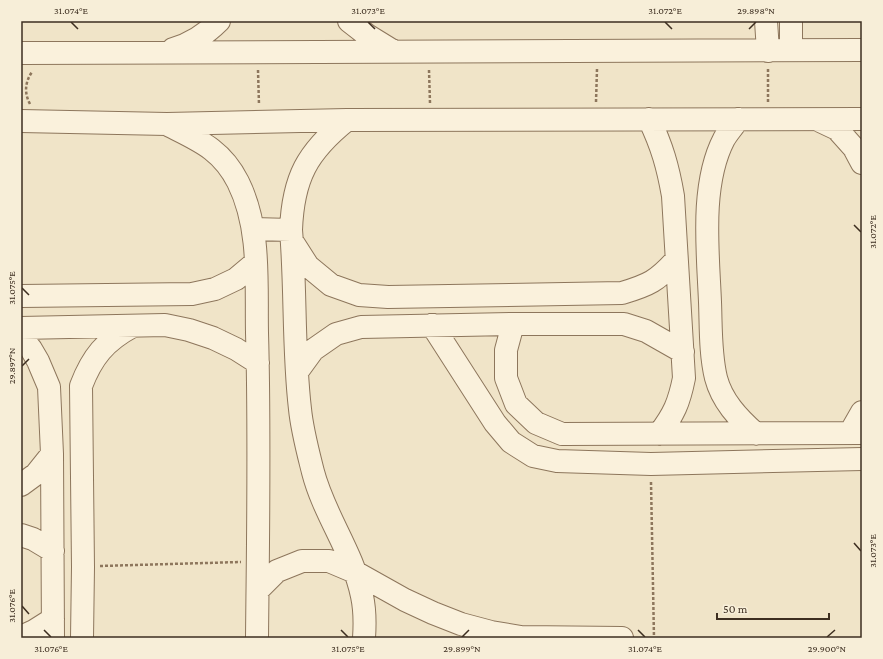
<svg xmlns="http://www.w3.org/2000/svg" width="883" height="659" font-family="'Crimson Pro',serif">
<style>
.lines{fill:none;stroke-linecap:round;stroke-linejoin:round}
.minor-casing{stroke:#8d765c;stroke-width:24}
.path{stroke:#8d765c;stroke-width:2.5;stroke-dasharray:3 2;stroke-linecap:butt}
.minor{stroke:#faf1dc;stroke-width:22}
.ticks{fill:none;stroke:#3d2e20;stroke-width:1.5}
.neatline{fill:none;stroke:#3d2e20;stroke-width:1.5}
.ticks-label{font-size:10px;text-anchor:middle;fill:#3d2e20}
</style>
<rect width="100%" height="100%" fill="#f0e4c8"/>
<g class="lines">
<g class="minor-casing">
<path id="minor" d="M349,21L367,35L393,51
M766,21L768,51
M173,49C191,44 206,34 219,21
M791,50V21
M21,53L862,50
M649,119C662,146 668,167 673,196L684,378C679,403 674,414 659,434
M738,119C734,126 728,132 724,139C700,185 708,252 710,302C711,327 710,353 716,378C722,401 738,418 756,434
M347,120C307,152 293,178 291,230C296,290 293,350 300,409C302,430 308,452 313,472C324,515 353,552 362,596C365,610 365,624 364,638
M818,120L837,129L854,148L862,163
M21,121L167,124L347,120L862,119
M170,126C200,141 222,150 238,182C261,228 256,283 257,333C260,435 258,536 257,638
M253,229L291,230
M292,241L308,266L331,285L359,295L388,297L622,293C649,285 657,281 676,260
M21,296L192,294L215,289L236,279L255,263
M513,324L506,350V378L516,404L536,423L562,434L862,433
M432,325L495,423L511,442L533,456L557,461L651,464L862,459
M21,328L165,325L189,330L213,338L236,349L258,363
M21,337L31,349L38,361L49,387L52,454L53,638
M297,372L313,350L336,334L361,327L513,324H624L646,331L683,352
M850,433L862,412
M21,485L36,474L52,454
M21,535L33,539L53,551
M258,590L277,571L302,561H329L355,572L405,600L433,613L461,624L491,632L521,637L622,638
M21,637L34,631L53,619
M82,638L83,567L81,386C92,357 105,341 133,326"/>
</g>
<path class="path" d="M258,70L259,105
M429,70L430,103
M596,102L597,69
M768,102V67
M30,104C24,93 25,82 32,72
M651,482L654,638
M100,566L241,562"/>
<use href="#minor" class="minor"/>
</g>
<path class="ticks" d="M71,22L78,29M368,22L375,29M665,22L672,29M749,29L756,22M854,225L861,232M22,288L29,295M22,366L29,359M854,543L861,551M22,606L29,614M44,630L51,637M341,630L348,637M638,630L645,637M462,637L469,630M827,637L835,630"/>
<rect width="883" height="659" fill="none" stroke="#f7eed8" stroke-width="44"/>
<path d="M717 613v6h112v-6" fill="none" stroke="#3d2e20" stroke-width="2"/>
<text x="723" y="613" font-size="12" fill="#3d2e20" stroke="#f7eed8" stroke-width="3" paint-order="stroke">50 m</text>
<rect x="22" y="22" width="839" height="615" class="neatline"/>
<g class="ticks-label">
<text x="71" y="14">31.074°E</text>
<text x="368" y="14">31.073°E</text>
<text x="665" y="14">31.072°E</text>
<text x="756" y="14">29.898°N</text>
<text transform="translate(872 232) rotate(-90)" y="4">31.072°E</text>
<text transform="translate(11 288) rotate(-90)" y="4">31.075°E</text>
<text transform="translate(11 366) rotate(-90)" y="4">29.897°N</text>
<text transform="translate(872 551) rotate(-90)" y="4">31.073°E</text>
<text transform="translate(11 606) rotate(-90)" y="4">31.076°E</text>
<text x="51" y="652">31.076°E</text>
<text x="348" y="652">31.075°E</text>
<text x="462" y="652">29.899°N</text>
<text x="645" y="652">31.074°E</text>
<text x="827" y="652">29.900°N</text>
</g>
</svg>
